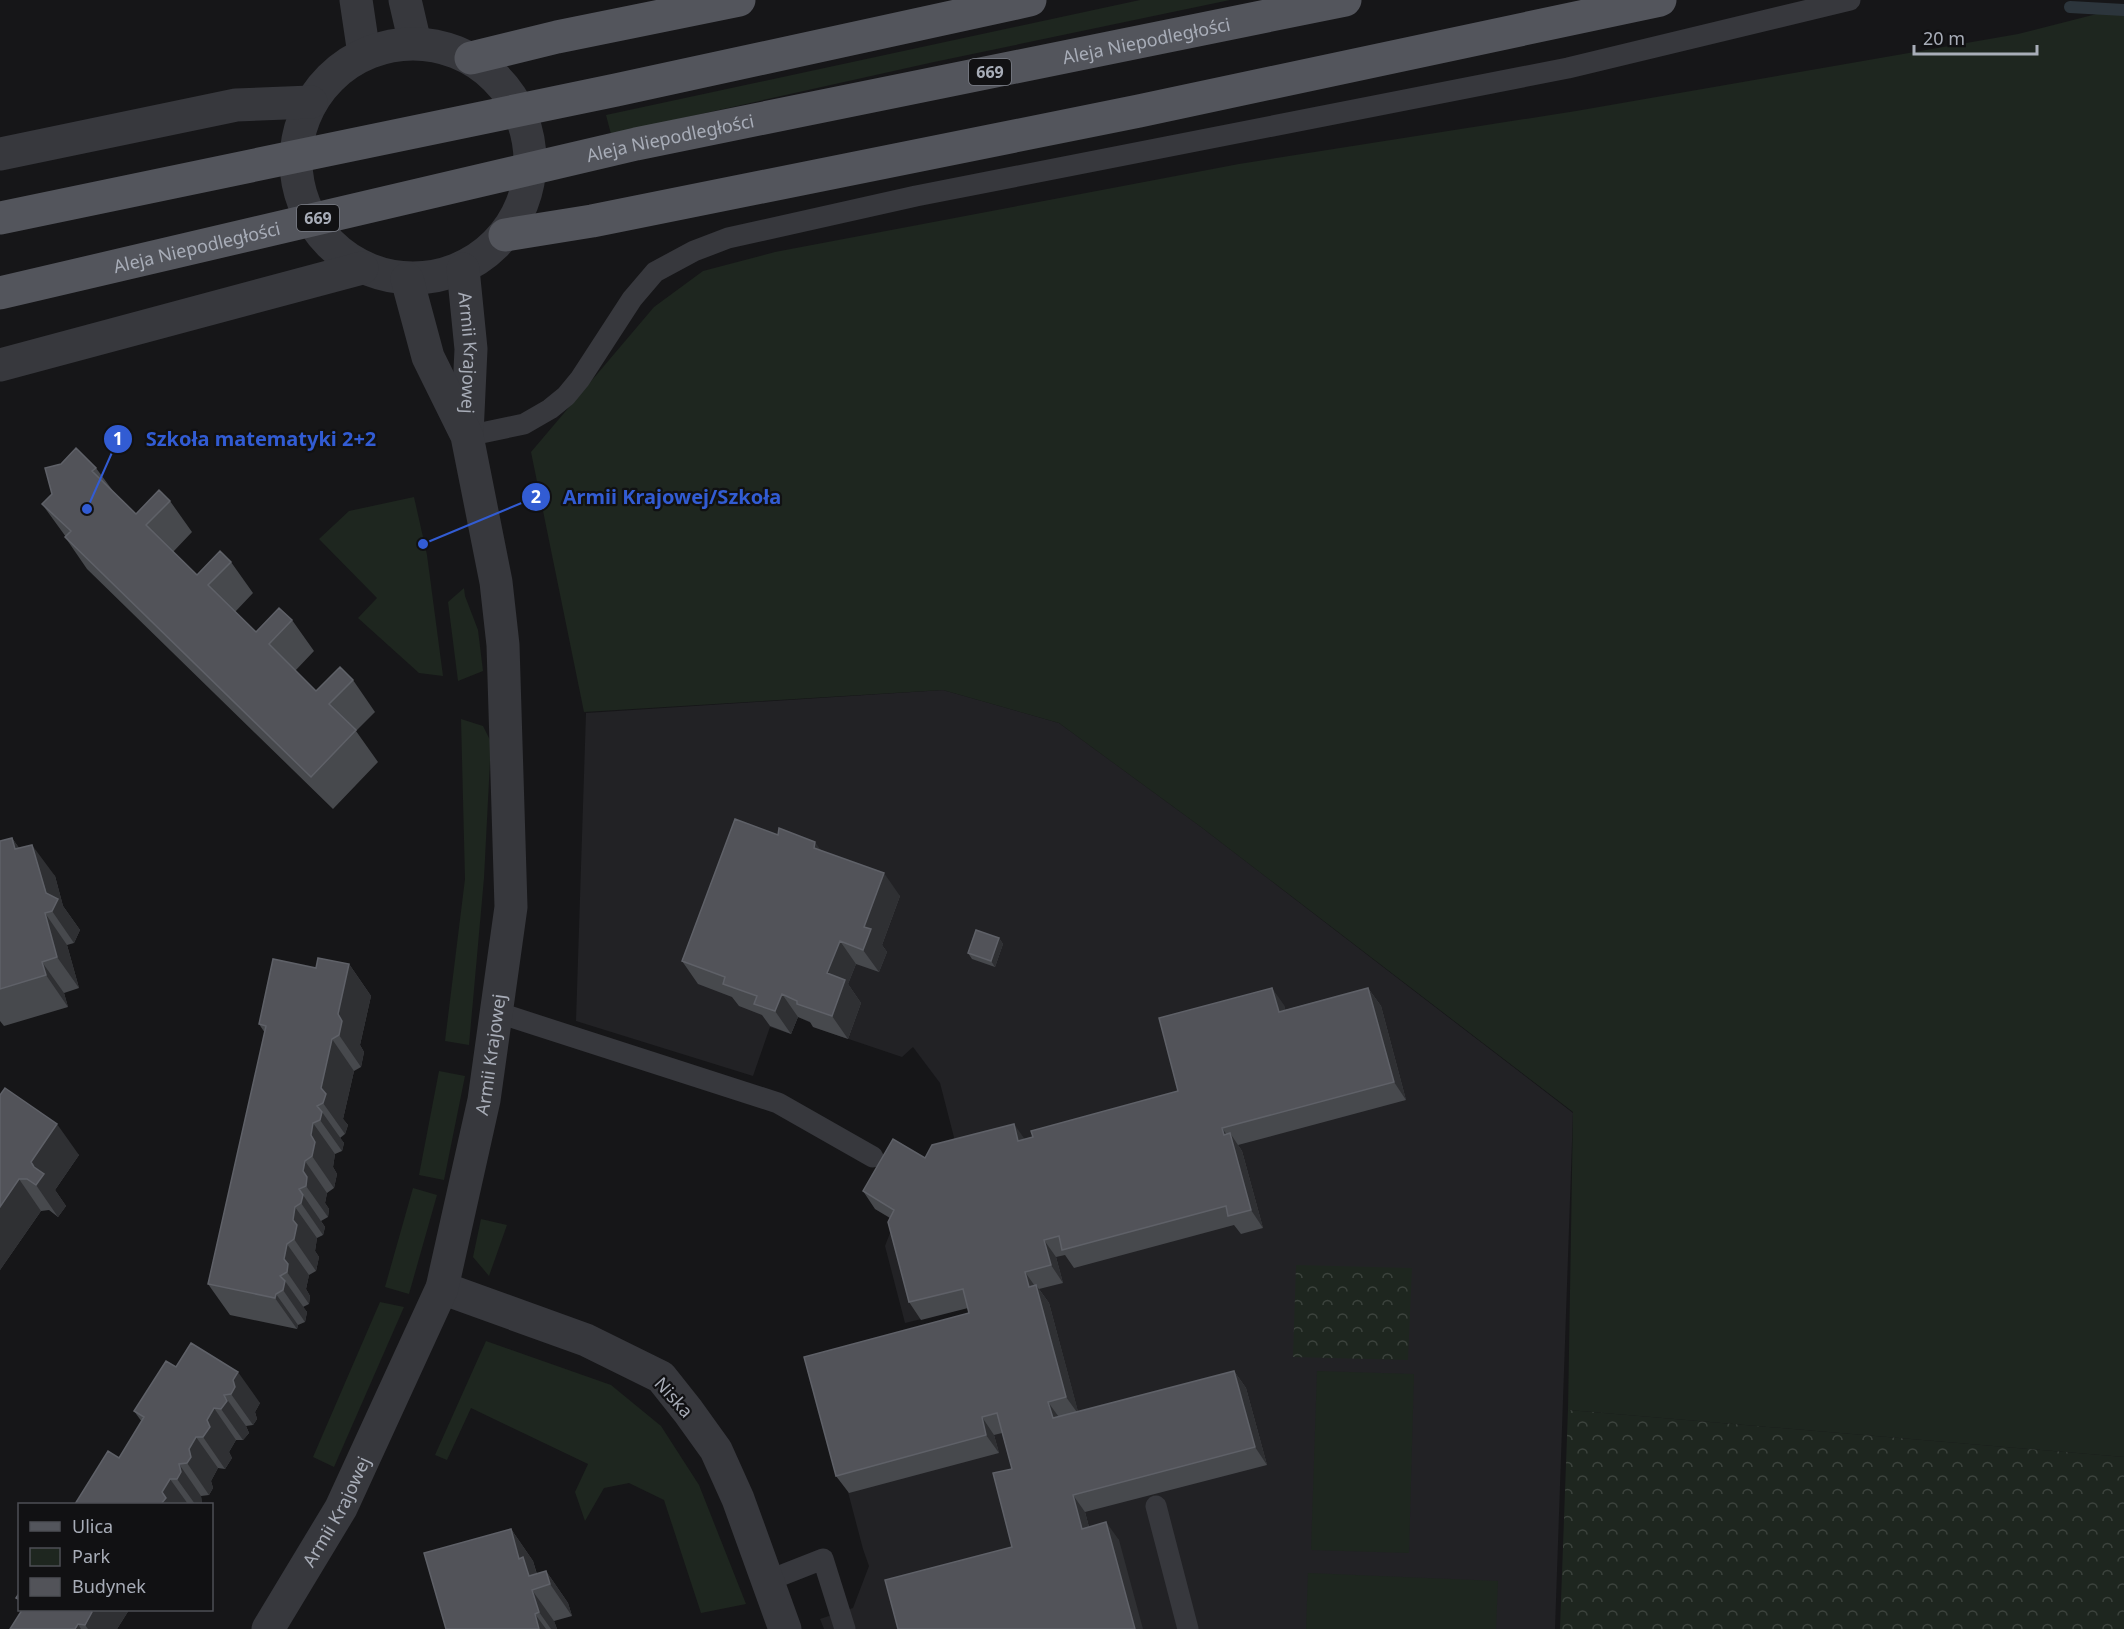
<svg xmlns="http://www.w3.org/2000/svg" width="2124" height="1629" font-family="'Noto Sans',sans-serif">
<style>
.built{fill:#222225}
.green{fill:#1e261f}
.forest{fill:url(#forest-crowns)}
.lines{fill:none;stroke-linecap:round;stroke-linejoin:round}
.stream{stroke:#2c353c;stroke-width:12}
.lane{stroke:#37383d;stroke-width:21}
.street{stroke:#37383d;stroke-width:33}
.primary{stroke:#53555c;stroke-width:33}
.wall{fill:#47494d}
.shaded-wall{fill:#2f3033}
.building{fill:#525359;stroke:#5f6168;stroke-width:1.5}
.labels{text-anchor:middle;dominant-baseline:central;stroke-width:4.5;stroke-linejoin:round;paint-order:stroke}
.shield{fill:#111113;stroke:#7b7e86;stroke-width:1.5}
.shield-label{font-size:16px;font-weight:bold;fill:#a8adb8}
.street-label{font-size:18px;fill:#a8adb8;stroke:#111113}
.leader{fill:none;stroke:#325cd3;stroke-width:2}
.callout-dot{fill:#325cd3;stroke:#111113;stroke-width:2}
.mark-label{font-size:18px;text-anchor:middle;font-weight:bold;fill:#fff}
.callout-label{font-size:20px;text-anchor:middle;font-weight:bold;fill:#325cd3;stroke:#111113;stroke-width:4.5;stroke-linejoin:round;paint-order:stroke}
</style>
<defs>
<pattern id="forest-crowns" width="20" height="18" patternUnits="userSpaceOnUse" patternTransform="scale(1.5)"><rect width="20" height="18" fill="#1e261f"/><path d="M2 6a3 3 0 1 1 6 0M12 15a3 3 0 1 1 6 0" fill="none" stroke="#3c433d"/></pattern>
</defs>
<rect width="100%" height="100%" fill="#161618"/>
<path class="built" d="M943,690L1059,723L1201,827L1573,1113L1555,1629H824L820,1619L853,1608L869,1566L863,1549L817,1374L981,1330L975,1306L905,1323L885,1246L890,1233L900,1239L907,1227L875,1209L937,1175L957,1149L940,1083L913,1047L902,1057L813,1027V1024L798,1017L791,1034L770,1027L753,1076L576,1021L586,713Z"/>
<path class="green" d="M1140,0H1230L934,62L611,134L606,115Z
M2124,7V1457L1568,1410L1573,1112L1201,827L1059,723L943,690L584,712L531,452L654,307L703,271L775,252L1239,164L1576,111L2018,34Z
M414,497L427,555L443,676L419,673L358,618L377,598L319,539L349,511Z
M464,588L465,596L478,630L483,671L458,681L448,602Z
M461,719L483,726L491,742L484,878L469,1045L445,1041L465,879Z
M439,1071L465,1076L444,1180L419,1175Z
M413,1188L437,1195L409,1294L385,1287Z
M481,1219L507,1225L489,1276L473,1257Z
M380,1302L404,1307L334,1467L313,1457Z
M486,1341L611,1385L661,1426L699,1485L746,1604L701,1613L664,1500L629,1483L604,1488L585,1521L575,1492L588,1464L471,1408L447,1460L435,1455Z
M1317,1371L1414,1374L1409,1553L1311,1550Z
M1308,1573L1498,1581L1496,1629H1306Z"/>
<path class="forest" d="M1296,1265L1412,1268L1408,1360L1293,1357Z
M1568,1410L2124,1457V1629H1560Z"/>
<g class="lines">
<path class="stream" d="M2070,7L2124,10"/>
<path class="lane" d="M467,436L524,424L550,409L566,396L580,379L632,299L655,272L694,251L728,238L916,196L1568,68L1850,0
M496,1012L778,1103L873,1157
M1156,1506L1188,1629
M767,1581L823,1559L845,1629"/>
<g class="street">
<path d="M356,0L364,54"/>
<path d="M405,0L415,43"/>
<circle cx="413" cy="161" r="117"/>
<path d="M0,154L236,105L311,102"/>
<path id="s1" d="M463,269L471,349L467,434"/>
<path d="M0,365L362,268"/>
<path d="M442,1288L586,1340L661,1377L688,1411L716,1450L738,1499L785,1629"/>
<path id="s2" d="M268,1629L341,1508L442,1288L484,1100L511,907L503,645L496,582L467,436L428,357L407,279"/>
</g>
<g class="primary">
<path d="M471,58L557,37L739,0"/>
<path d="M0,218L616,90L1030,0"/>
<path d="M505,235L592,221L1139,111L1660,0"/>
<path id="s3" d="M0,293L636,144L1345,0"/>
</g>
</g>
<path class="wall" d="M96,468L113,491L136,514L170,501L192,532L173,552L197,575L231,562L253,593L235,612L256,632L292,620L314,651L295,671L316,691L353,680L375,712L356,731L378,762L333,809L87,569L65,537H66L42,504Z
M778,835L821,850L900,896L882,945L887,952L879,972L856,964L848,984L861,1003L848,1039L813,1027L810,1022L798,1017L791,1034L770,1026L762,1015L739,1006L732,997L698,984L682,961Z
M12,838L19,848L55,876L63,906L80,930L74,943L67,945L79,988L64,993L68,1007L4,1026L0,1021V841Z
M999,938L1003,944L995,967L972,959L968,953Z
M349,964L371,996L360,1045L364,1052L361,1067L354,1071L343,1119L348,1125L345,1134L340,1138L344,1143L342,1151L335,1154L333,1167L337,1174L334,1188L327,1193L325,1203L329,1209L328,1217L321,1221L325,1227L323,1235L317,1238L315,1251L319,1257L316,1271L309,1275L306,1289L310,1296L309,1304L303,1307L307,1312L305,1322L298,1325L297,1329L230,1315L208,1284L265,1033L259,1024L316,968Z
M1368,988L1381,1006L1406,1100L1238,1145L1242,1151L1263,1228L1241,1234L1234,1225L1074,1268L1065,1255L1056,1257L1063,1283L1039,1289L1049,1303L1078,1412L1234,1371L1246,1388L1267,1465L1085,1512L1089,1527L1119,1540L1012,1547V1469L1002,1433L994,1435L999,1453L849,1493L836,1476L969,1313L968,1308L921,1320L909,1302L890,1218L875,1209L863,1191L925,1158L1025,1139L1178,1091L1284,1005L1285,1010Z
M0,1095L79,1155L55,1190L66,1206L58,1217L49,1210L41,1211L0,1270Z
M176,1367L260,1403L255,1412L257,1419L253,1425L246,1426L249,1433L243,1440H236L229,1452L232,1458L225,1469L218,1468L211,1481L213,1488L209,1495L201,1496L202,1504H75L119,1458L142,1422L134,1411Z
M511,1529L533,1561L537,1574L546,1571L568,1603L572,1616L554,1621L557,1629H446Z
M22,1610H129L117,1629H10Z"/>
<path class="shaded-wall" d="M12,838L34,869L15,849Z
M815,842L831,865L814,848Z
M32,845L55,876L63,906L80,930L74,943L52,911Z
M884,873L900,896L882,945L887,952L879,972L863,950L864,927Z
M45,913L67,945L79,988L57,957Z
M999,938L1003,944L995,967L991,961Z
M840,941L856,964L848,984L861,1003L848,1039L832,1016L827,973Z
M42,962L64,993L68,1007L46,975Z
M349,964L371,996L360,1045L364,1052L361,1067L339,1035L338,1014Z
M1272,988L1284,1005L1291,1030L1279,1012Z
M1368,988L1381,1006L1406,1100L1394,1082Z
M782,994L798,1017L791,1034L775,1011Z
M332,1039L354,1071L343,1119L348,1125L345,1134L323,1103L321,1088Z
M322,1112L344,1143L342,1151L320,1120Z
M313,1123L335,1154L333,1167L337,1174L334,1188L312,1156L311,1135Z
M57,1124L79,1155L55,1190L66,1206L58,1217L36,1185L34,1167L31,1162Z
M1014,1124L1026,1141H1018Z
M1222,1128L1232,1142L1230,1133L1242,1151L1263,1228L1251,1210Z
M305,1161L327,1193L325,1203L329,1209L328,1217L306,1186L303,1171Z
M19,1179L41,1211L0,1270V1207Z
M303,1195L325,1227L323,1235L301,1203Z
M295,1207L317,1238L315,1251L319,1257L316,1271L294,1239L293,1220Z
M1044,1240L1056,1257L1063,1283L1051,1265Z
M287,1244L309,1275L306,1289L310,1296L309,1304L287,1272L284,1259Z
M1025,1272L1037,1289L1036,1285L1049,1303L1079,1415L1066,1397L1029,1287Z
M285,1281L307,1312L305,1322L283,1290Z
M276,1294L298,1325L297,1329L275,1298Z
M1234,1371L1246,1388L1267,1465L1255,1447Z
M238,1372L260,1403L255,1412L257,1419L253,1425L231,1394L233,1380Z
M224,1395L246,1426L249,1433L243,1440L221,1409Z
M1048,1402L1061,1420L1053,1418Z
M214,1408L236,1440L229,1452L232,1458L225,1469L203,1437L207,1420Z
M982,1417L994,1435L999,1453L986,1435Z
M196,1437L218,1468L211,1481L213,1488L209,1495L187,1463L189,1449Z
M179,1464L201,1496L202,1504H195L177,1479Z
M170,1479L188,1504H161L162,1492Z
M1073,1495L1085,1512L1094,1546L1082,1529Z
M1106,1522L1119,1540L1143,1629H1135Z
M511,1529L533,1561L538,1579L529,1576L519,1559Z
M546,1571L568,1603L572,1616L550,1584Z
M532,1590L554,1621L557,1629H551L539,1612Z
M91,1610H129L117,1629H88L85,1625Z
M535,1614L546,1629H539Z
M78,1624L81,1629H75Z"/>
<path class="building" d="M76,448L96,468L92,471L136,514L159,490L170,501L146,525L197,575L220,551L231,562L208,585L256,632L279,608L292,620L269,644L316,691L340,667L353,680L329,704L356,730L311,777L65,537L71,531L42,504L52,494L45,468L61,464Z
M735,819L778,835L779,828L815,842L814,848L884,873L864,927L871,929L863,950L840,941L827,973L845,980L832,1016L797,1004V1001L782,994L775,1011L754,1004L757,996L723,984L725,977L682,961Z
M12,838L15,849L32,845L46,893L58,899L52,911L45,913L57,957L42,962L46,975L0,989V841Z
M976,930L999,938L991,961L968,953Z
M318,958L349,964L338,1014L342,1021L339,1035L332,1039L321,1088L326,1094L323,1103L317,1106L322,1112L320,1120L313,1123L311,1135L315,1142L312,1156L305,1161L303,1171L307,1177L306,1186L299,1189L303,1195L301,1203L295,1207L293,1220L297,1225L294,1239L287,1244L284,1259L288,1264L287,1272L280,1276L285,1281L283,1290L276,1294L275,1298L208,1284L266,1026L259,1024L273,959L316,968Z
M1272,988L1279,1012L1368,988L1394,1082L1222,1128L1224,1135L1230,1133L1251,1210L1228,1216L1226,1206L1062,1250L1059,1236L1044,1240L1051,1265L1025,1272L1029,1287L1036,1285L1066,1397L1048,1402L1053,1418L1234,1371L1255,1447L1073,1495L1082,1529L1106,1522L1135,1629H898L885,1580L1012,1547L993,1473L1012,1469L997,1413L982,1417L986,1435L836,1476L804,1357L969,1313L963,1289L909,1302L888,1222L894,1210L863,1191L893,1139L925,1158L932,1145L1014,1124L1018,1141L1033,1137L1031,1131L1178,1091L1159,1018Z
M5,1088L57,1124L31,1162L34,1167L44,1174L36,1185L27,1179H19L0,1207V1095Z
M191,1343L238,1372L233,1380L235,1387L231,1394L224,1395L227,1401L221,1409L214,1408L207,1420L210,1427L203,1437H196L189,1449L191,1457L187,1463L179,1464L181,1472L177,1479H170L162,1492L166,1498L161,1504H75L108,1451L119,1458L144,1417L134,1411L166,1361L176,1367Z
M511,1529L519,1559L523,1557L529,1576L546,1571L550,1584L532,1590L539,1612L535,1614L539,1629H446L424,1553Z
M20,1592V1600L16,1598Z
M22,1610H91L92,1612L85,1625L78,1624L75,1629H10Z"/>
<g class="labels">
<g class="shield">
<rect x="969" y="59" width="42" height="26" rx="4.5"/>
<rect x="297" y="205" width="42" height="26" rx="4.5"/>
</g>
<g class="shield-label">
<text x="990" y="72">669</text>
<text x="318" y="218">669</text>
</g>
<g class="street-label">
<text stroke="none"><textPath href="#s3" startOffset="1174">Aleja Niepodległości</textPath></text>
<text stroke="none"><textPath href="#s3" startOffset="688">Aleja Niepodległości</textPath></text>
<text stroke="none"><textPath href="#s3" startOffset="202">Aleja Niepodległości</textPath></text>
<text stroke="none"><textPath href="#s1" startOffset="84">Armii Krajowej</textPath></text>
<text stroke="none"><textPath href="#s2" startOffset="622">Armii Krajowej</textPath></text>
<text transform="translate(674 1397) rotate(48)">Niska</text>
<text stroke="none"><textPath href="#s2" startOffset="136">Armii Krajowej</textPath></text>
</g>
</g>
<path class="leader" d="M87 509L118 439M423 544L536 497"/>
<g class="callout-dot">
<circle cx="87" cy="509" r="6"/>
<circle cx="423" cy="544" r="6"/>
<circle cx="118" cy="439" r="15"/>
<circle cx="536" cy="497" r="15"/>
</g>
<g class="mark-label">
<text x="118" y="445">1</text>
<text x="536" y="503">2</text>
</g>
<g class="callout-label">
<text x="261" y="446">Szkoła matematyki 2+2</text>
<text x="672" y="504">Armii Krajowej/Szkoła</text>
</g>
<rect x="18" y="1503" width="195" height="108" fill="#111113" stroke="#4d4f55" stroke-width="1.5"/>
<rect x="30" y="1522" width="30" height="9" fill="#53555c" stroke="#4d4f55" stroke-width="1.5"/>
<text x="72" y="1533" font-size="18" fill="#a8adb8">Ulica</text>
<rect x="30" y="1548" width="30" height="18" fill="#1e261f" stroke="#4d4f55" stroke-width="1.5"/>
<text x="72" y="1563" font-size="18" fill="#a8adb8">Park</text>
<rect x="30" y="1578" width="30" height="18" fill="#525359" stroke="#4d4f55" stroke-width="1.5"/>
<text x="72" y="1593" font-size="18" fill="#a8adb8">Budynek</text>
<path d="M1914 45v9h123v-9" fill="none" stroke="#a8adb8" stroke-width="3"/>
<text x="1923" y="45" font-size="18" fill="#a8adb8" stroke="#111113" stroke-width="4.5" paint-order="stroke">20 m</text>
</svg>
